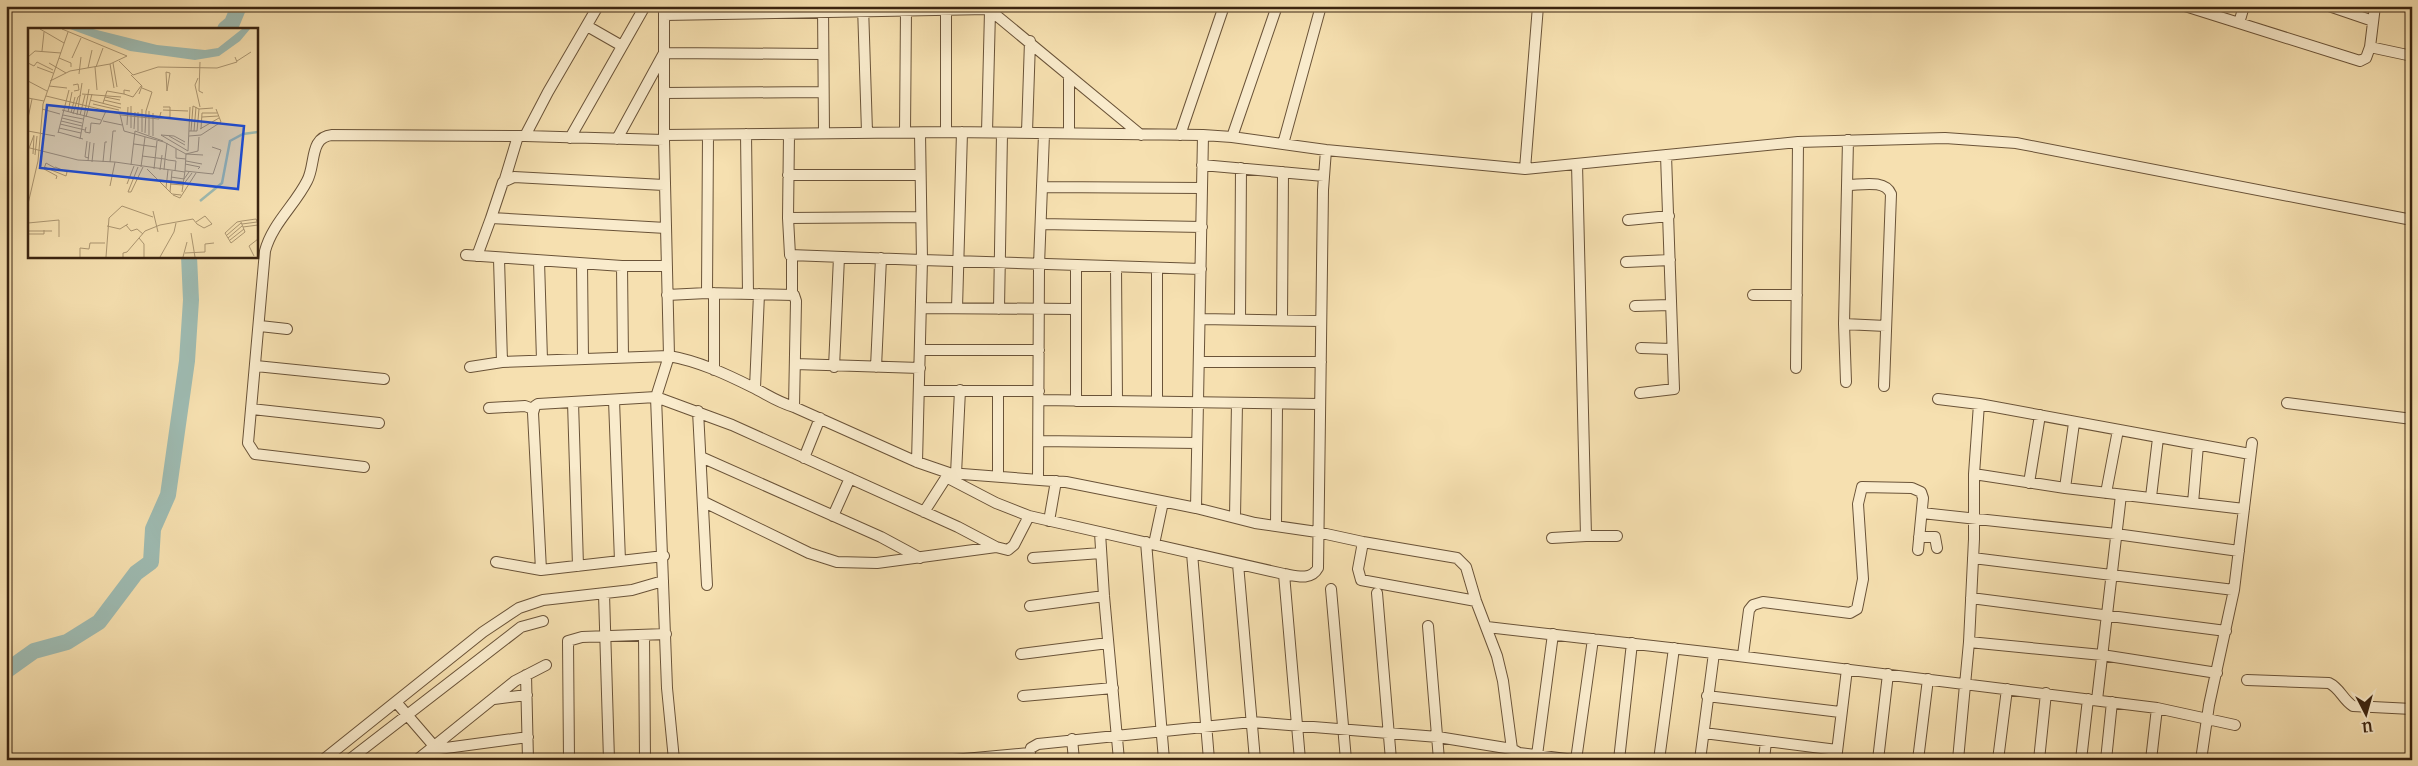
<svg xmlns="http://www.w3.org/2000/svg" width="2418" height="766" font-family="'IM FELL French Canon',serif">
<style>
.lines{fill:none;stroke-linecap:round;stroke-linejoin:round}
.river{stroke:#9ebbb2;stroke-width:16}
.minor-casing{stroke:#6a5338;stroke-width:12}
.minor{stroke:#f9ebcc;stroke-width:10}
.inset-river{fill:none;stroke:#9ebbb2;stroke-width:2.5}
.inset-road{fill:none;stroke:#ab9570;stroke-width:1}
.view{fill:#1d4ed8;fill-opacity:0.15;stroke:#1d4ed8;stroke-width:2.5}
.inset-edge{fill:none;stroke:#3b2410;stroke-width:2.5}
</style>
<rect width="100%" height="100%" fill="#f6e0b0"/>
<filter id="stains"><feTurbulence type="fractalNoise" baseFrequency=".004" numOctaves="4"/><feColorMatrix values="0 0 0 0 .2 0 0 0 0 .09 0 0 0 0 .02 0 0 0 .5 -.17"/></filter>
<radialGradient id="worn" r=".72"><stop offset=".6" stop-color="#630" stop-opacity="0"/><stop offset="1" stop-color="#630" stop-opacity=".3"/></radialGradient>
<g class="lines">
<path class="river" d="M225,29L232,23L239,6
M6,671L34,651L67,642L99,622L136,573L151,562L153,529L168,495L187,361L191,300L189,256"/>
<g class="minor-casing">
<path id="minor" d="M823,6L824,132
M863,6L867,132
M985,6L1141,135
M2185,6L2239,23
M2244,6L2239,23L2360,61L2366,58L2370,47L2375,6
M2329,6L2373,21
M664,15L988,9
M587,26L622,46
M2370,47L2412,56
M664,93L823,92
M905,132L906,10
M946,132V10
M987,132L990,11
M1027,132L1030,41
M920,133L922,260L1201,269
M1069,133V77
M746,134L748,293
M789,134L788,218L790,255L922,260L917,462
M664,135L946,132L1203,135L1232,137L1326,150L1525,169L1798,142L1945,138L2016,143L2412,220
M1180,135L1224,6
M525,136L548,92L598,6
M1232,137L1277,6
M570,138L645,6
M617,139L664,53L822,54
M1283,144L1321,6
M1202,165L1324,176
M1525,169L1538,6
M788,175H920
M505,179L518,136
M664,185L514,177L503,182L491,218L666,228
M1847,185C1861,185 1885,179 1891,194L1884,386
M1042,187L1202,188
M788,218L921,217
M1628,220L1669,216
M1041,224L1202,227
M466,255L622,266H667
M792,255V294
M477,256L491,218
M499,259L502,362
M539,261L542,360
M1626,262L1670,260
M582,264L583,359
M622,266L623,358
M1076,266V401
M1116,267L1117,401
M707,293L708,135
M667,295L707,293L794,295L796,301L794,407
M1753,295H1797
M1635,306L1670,305
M921,308L1076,309
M957,308L962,132
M999,309L1002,133
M1201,319L1321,321
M1240,320L1241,168
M1282,320L1283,172
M1844,324L1886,326
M260,326L287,329
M1641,348L1671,349
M920,350H1039
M1199,362H1321
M795,364L920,368
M256,366L384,379
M470,367L502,362L669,356L664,140
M834,367L839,257
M876,367L881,258
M1796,368L1798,142
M714,370V293
M1846,382L1844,324L1848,140
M755,388L759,294
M920,391H1039
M998,391V477
M1640,393L1674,389L1666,155
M1938,399L1979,404L2250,454
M614,400L620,561
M1039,400L1320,404
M1157,401V268
M573,402L578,566
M2287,403L2412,419
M489,408L525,406L533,409
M252,409L379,423
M698,411L707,585
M1039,441L1197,443
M701,457L881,537L920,558
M804,458L820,418
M364,467L255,454L248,443L265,251C272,224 295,205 307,181C316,165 309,137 332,135L525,136L664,140V6
M956,474L960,390
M1974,474L2065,488L2244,509
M946,477L996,503L1029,516L1284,574C1296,576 1311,581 1318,568L1323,190L1326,150
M1038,479L1039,265L1044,134
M2029,483L2040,415
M2065,488L2074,423
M2106,493L2118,430
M2151,497L2158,438
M704,502L809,553L837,562L877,563L996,547L1008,550L1014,545L1029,516
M2193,503L2198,445
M1196,508L1203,135
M924,512L949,473
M1922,513L2116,534L2239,551
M833,516L850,478
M1235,517L1237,403
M1049,521L1056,481
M1276,526L1277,404
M1100,533L1104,596L1119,760
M1586,536H1617
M1919,537H1935L1937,548
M1552,538L1586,536L1577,164
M1146,542L1164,760
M1363,542L1358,569L1361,580L1476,601
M1154,544L1163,502
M1192,553L1209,760
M1033,558L1101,553
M1973,558L2234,590
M496,562L541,570L664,556
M1238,564L1255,760
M541,570L533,413L535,406L538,404L656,397L732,425L958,527L996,547
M1284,574L1300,760
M1331,589L1346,760
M1377,593L1391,760
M604,594L609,760
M1971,598L2226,631
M1030,606L1104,596
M1428,626L1439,760
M1487,627L1714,653
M644,636L645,760
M1969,642L2102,655L2217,673
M1021,654L1108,643
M1743,655L1749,610L1753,605L1763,602L1850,613L1857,609L1863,579L1858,504L1862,487L1912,488L1921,492L1923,498L1918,550
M526,675L528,760
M2247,680L2329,683C2340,688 2343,700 2353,706L2412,709
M1023,696L1113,688
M1707,696L1840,712
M494,699L527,695
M2097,700L2121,495
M396,702L434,746
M1704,733L1837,750
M1072,739L1074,760
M431,750L528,737
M1537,755L1553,634
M323,760L483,632L519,608L543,600L632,590L663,581
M349,760L521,627L543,621
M417,760L515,681L546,665
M569,760L568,641L582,637L666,634
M674,760L667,688L656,397L669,356C698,361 726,374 752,387C768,395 777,402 794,407L917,462L949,473L1066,482L1196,508L1255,523L1317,532L1363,542L1457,558L1466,567L1476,601L1497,656L1503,681L1512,749L1519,753L1574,760
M953,760L1029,753
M1028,760L1031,748L1038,744L1252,722L1438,737L1512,749
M1576,760L1593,639
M1619,760L1632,643
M1659,760L1674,648
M1700,760L1714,653L2157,708L2235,725
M1764,760L1766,741
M1836,760L1847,669
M1878,760L1888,674
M1918,760L1928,679
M1958,760L1969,642L1974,539V474L1979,404
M1998,760L2007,689
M2039,760L2046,693
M2081,760L2088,699
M2106,760L2112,702
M2151,760L2157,708
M2201,760L2209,705L2234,590L2252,443"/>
</g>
<use href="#minor" class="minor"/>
</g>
<g transform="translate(28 28)">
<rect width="230" height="230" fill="#f6e0b0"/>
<path d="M42,1H65L129,17L177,22L190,20L214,1H222L212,13L191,28L167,32L102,23Z" fill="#9ebbb2"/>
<path class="inset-river" d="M172,173L194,155L202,113L215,106L230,104"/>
<path class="inset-road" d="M12,1L36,15M14,23L16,4M0,29L7,23L33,25M31,30L43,35V39M44,30L53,10M91,33L105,47L130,39L189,40L209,34L207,29M209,33L223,24M172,34L171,63L175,65M0,35L6,38L9,34L25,42M21,35L38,45M85,35L89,59M82,36L86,60M9,39L25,45M67,39L69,62M68,39L75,20M60,40L64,22M138,44L142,45L139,63M138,44L139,63M51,46L53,29M103,47L114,58L111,66M170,50L167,57L172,79M0,53L19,63M22,53L42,43L82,36L99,28L34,1M45,57L50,56L51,62L46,63M21,58L39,60M114,60L124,64L118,83L117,105M54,66L93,69M96,66L105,69L113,58M18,68L92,86L96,103L136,114L158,126L170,123L171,109M77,69L92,72M0,70L16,73M62,72L93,80M76,72L93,76M75,75L79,63L96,66V62L102,63M65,76L91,82M14,81L32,86M34,82L73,92M135,82L160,83M40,84L44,64M43,85L47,69M45,86L50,69L53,67M35,87L55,91M49,87L54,55M52,87L57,67M93,87L131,91L133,84M58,89L64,66M174,89L190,88M0,90L4,71M34,90L54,95M132,90L142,89V79H135M33,93L54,98M75,93L94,97M32,96L57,102M99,97L100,79M58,99L57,104L62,105L63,95L72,96L78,83M31,100L53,105M103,100V78M106,101L107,84M172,101L191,90M173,101L174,85H189M0,103L27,108M110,103V84M161,103H169L171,81L185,80M163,103L165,78L171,81M166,103L168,79M30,104L55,111M114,104V81M30,105L41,62M121,107V83M133,107L160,123M133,107L146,108L157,114M125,108V85M141,108L157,117M161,108L173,107L193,94L188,81M52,111L61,61M59,113L57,129L61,130M139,115L137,131L140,132M106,116L128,119M2,120L50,132L87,134L157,144M148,121V130L158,131M0,123L6,107M160,123L162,79M5,126L6,108M7,127L9,108M114,128L137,131L136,142M140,132L148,133L147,143M60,133L62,114M158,133L174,136M64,134L66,115M75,134L77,114H79M82,134L85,103H88M157,136L172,139L170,141M103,137L107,103L135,113M16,139L38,148L39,144L27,139M110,139L100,164H103L115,139M113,139L117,109M27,140L18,135L16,141L29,148L28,151M119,141L144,166L153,167M126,141L129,113M132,142L134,127M157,143L158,126L175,127M143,149L156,151L161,144M131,152L155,154M99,156L106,138M142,156L155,157L164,145M82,158L87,134M138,160L140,142M142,164L144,143M154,164L157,143L185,146L193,122L184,119M145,167L152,170L168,145M0,176L10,133L15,76L40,4M125,183L130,204M213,194L217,204L203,215L197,205L209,194L214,193L228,191L230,195M0,195L31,192V209M214,196L229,194M98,197L103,203L109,201L115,206M79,198L92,201L100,196M215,199L230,197M0,203H24M163,205L167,229M0,206H16V202M199,207L213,195M111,210L116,216V229M200,210L214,198M202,212L216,201M157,225L177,224V216L186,215M226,228L221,218L230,211M52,229V220L61,221L62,215H77M78,229L81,190L94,178L125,189M95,229V225L99,224L117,203L132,197L165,191L169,196L176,200L184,196L177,188L168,194M132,229L146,204L148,195M155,229L159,214"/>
<path class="view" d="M19,77L216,98L210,161L12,140Z"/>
<rect width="230" height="230" class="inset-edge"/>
</g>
<rect width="2418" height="766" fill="none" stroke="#f6e0b0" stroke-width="25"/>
<rect x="8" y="8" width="2403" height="751" fill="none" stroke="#3b2410" stroke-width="2.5"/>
<rect x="12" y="12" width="2393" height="741" fill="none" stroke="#3b2410"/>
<g transform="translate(2366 714) rotate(174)" stroke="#f9ebcc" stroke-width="4" paint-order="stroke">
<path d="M0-4L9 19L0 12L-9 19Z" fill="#3b2410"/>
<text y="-8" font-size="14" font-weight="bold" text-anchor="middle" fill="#3b2410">U</text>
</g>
<rect width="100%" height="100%" filter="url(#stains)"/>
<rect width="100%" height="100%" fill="url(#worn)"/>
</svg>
